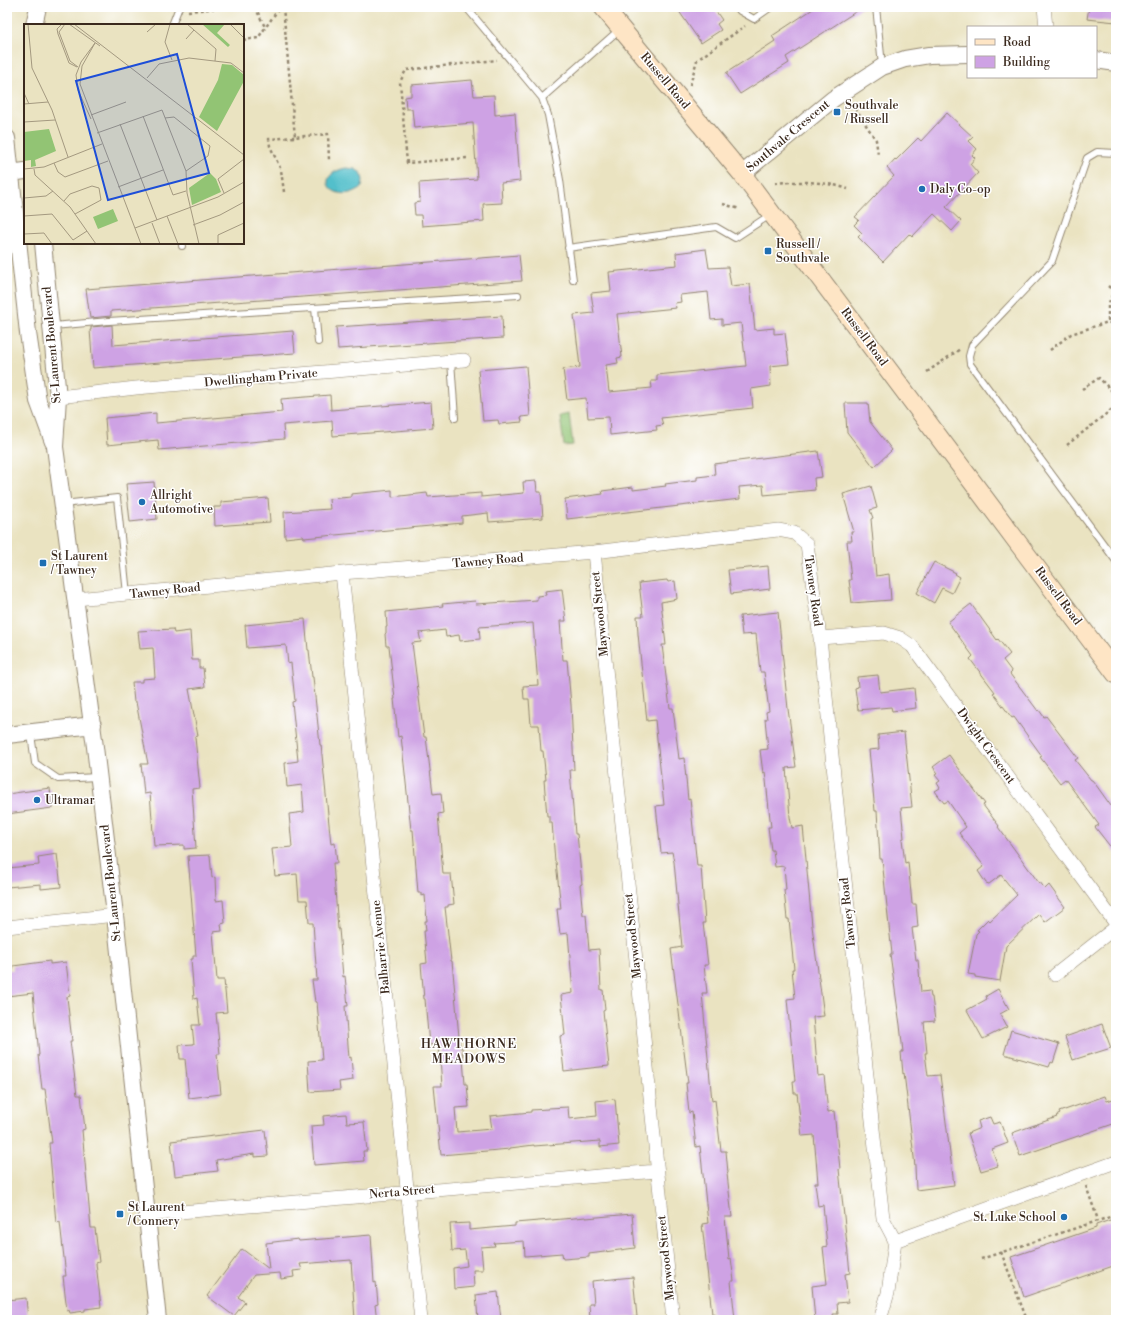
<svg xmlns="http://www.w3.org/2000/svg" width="1123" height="1327" font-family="'Libre Bodoni',serif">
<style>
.green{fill:#92c474;stroke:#667749}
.water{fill:#52bfcb;stroke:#467474}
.building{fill:#cea2e4;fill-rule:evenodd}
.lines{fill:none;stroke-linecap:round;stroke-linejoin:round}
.service-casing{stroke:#928670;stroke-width:8}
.minor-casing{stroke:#928670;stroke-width:14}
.tertiary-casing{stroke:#928670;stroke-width:18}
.secondary-casing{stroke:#928670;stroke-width:20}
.path{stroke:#928670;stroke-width:2.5;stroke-dasharray:3 3;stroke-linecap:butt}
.service{stroke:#fff;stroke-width:6}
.minor{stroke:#fff;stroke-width:13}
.tertiary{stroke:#fff;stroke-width:16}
.secondary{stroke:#fee5c5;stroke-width:18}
.poi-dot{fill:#1f6fb2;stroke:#fff;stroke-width:1.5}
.labels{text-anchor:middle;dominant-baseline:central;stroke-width:3;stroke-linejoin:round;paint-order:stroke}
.street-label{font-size:12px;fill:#3b2a1e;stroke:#fff}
.poi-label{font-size:12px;fill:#3b2a1e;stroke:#fff;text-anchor:start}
.neighbourhood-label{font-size:13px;letter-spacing:1px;fill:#3b2a1e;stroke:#fff}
.inset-road{fill:none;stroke:#a49980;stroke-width:1}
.view{fill:#1d4ed8;fill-opacity:0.15;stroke:#1d4ed8;stroke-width:2}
.inset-edge{fill:none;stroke:#3b2a1e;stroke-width:2}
</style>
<rect width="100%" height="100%" fill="#fff"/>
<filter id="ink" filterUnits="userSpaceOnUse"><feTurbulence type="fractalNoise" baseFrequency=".025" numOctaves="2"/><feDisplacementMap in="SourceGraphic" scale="8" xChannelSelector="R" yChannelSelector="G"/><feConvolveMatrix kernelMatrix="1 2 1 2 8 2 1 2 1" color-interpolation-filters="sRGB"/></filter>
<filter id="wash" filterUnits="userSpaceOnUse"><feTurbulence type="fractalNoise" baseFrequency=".012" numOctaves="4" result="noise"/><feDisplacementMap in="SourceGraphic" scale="16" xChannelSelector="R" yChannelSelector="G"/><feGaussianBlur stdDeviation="0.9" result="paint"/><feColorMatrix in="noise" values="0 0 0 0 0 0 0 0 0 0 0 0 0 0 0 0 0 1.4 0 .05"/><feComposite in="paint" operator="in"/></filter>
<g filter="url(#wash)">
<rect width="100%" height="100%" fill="#eae3c1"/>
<path class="green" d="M569,414L573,445L564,446L560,416Z"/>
<path class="water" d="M346,168L355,169L361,173L363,180L362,187C336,207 309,176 346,168Z"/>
<g id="blocks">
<path class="building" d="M676,7H713L722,20L717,24L721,30L701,43Z
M816,7H863L786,57L789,63L740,94L726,73L775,41L772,36Z
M1089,7H1116V22L1087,19Z
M472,80L474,96L494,95L495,115L515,113L520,181L501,183L502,203L483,204L484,221L422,226L421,215H415L414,203L420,202L419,183L477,179L473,123L414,128L412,109H406L405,97L411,96V85Z
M947,113L973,137L969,141L977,149L972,155L975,158L970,164L978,173L946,207L961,221L952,231L934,214L912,237L909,234L883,262L858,237L862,233L854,225L859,220L855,217L894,176L887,168L895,159L896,160L918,138L921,141Z
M706,249L709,268L728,267L731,286L750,284L755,330L774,328V334L785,333L789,364L770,366L771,386L751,389L753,408L661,418L663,425L656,426L657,430L610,435L609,417L588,418L586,398L567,400L563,369L580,367L574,315L594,313L591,293L611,291L609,272L677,265L676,253ZM708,292L711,320L722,319V325L741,323L746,366L657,375V381H651L652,388L609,392L606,365L618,363L617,358L622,357L617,314L676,308L675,303L681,302L680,295Z
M519,255L522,281L111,311V316L90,318L86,289Z
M502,316L503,338L338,349L336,327Z
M112,325L113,345L293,331L295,353L93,368L90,330H91V327Z
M526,366L530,416L521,417L522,422L499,424L498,420L483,421L478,370Z
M330,395L331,410L431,402L433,428L333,436L332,421L283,425L284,439L159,450L158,440L107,445L105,418L156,413V423L282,412L281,399Z
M845,403H868L870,422L892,450L874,467L847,432Z
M818,451L822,477L814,478L815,490L764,495L763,485L739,487L740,499L567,519L565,499L603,494L602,491L633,487V490L666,486L665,484L697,480V477L715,475L714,464Z
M536,481L537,492H541L543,518L489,522L488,513L462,516V523L304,538L303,536L285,538L284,512L330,509L329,499L351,497V494L392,490V497L427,493L428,497L481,493V497L524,493L523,482Z
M154,482L157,519L130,522L126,484Z
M871,486L877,508L870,510L873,518L871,519L876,576L889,574L891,600L852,603L849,580H851L847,541H852L851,532H854L843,494Z
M268,498L270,522L215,526L214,507H221V502Z
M934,562L956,573L955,574L960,577L952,593L942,588L934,603L917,593Z
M768,566L770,589L731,594L728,570Z
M667,580L668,582L675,581L677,599L661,602L666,645H662L670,708H673L679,759L684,758L688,800L690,799L697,866H701L705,923H703L708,965H704L707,993H702L712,1101L715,1100L721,1151H726L728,1173L727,1174L732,1217H725L729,1259L731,1258L734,1281H731L735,1320H715L714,1313L712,1314L702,1224L708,1223L700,1146L696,1147L692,1112L689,1113L686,1083H688L671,949L682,947L674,862L672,852L661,853L656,806L664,805L655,720L647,721L638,634L637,616H643L639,583Z
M562,589L566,621H560L563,660H567L571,705L574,770H570L575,834H577L582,884L580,885L583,915H586L589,950L599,949L601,990H603L605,1010L603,1011L609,1066L564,1071L560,1036L565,1035L561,995L573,993L568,933L560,934L557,909H561L556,862H555L552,822H549V816H547L544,780H546L543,751H541L539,725H531L529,699H524L523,686L538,685L533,623L479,627L480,639L460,641L459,635L446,637L445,630L419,633L421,642L412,643L424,737H426L433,794L441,793L443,813L438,814L443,874H451L454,904L448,905V907H445L451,961H452L460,1048L462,1047L465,1084H467L469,1107L455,1108L457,1132L492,1129L490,1116L531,1112V1110L548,1109V1108L568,1107L569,1119L597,1116L596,1101L615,1099L619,1145L600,1147V1141L534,1146V1145L510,1148V1149L441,1155L434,1086H442L439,1044L429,1045L425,999H424L421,964L427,963L424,931H426L425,921H427L425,895L421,896V893H418L413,830H411L401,736L398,737L394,699H395L389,646H386L385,634L386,633V627H387L386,612L443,606L442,604L475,601L476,604L537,600V596L546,595L545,591Z
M971,604L997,640L998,639L1010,654L1003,660L1012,672L1010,674L1038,711L1039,710L1044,717L1046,716L1078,758L1075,760L1091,780H1092L1096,785L1116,813V854L1095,827L1099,825L1065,779L1060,783L1040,757L1042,756L1014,717L1012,718L993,693L995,692L970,659L973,656L948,622Z
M778,612L788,709L796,767L786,768L790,817L792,828L803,826L812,926L824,1016L813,1017L818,1076L824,1075L828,1112L834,1111L840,1169H839L850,1273L845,1274L848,1302L837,1303L838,1314H833L834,1320H815L812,1286L827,1284L823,1247L827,1246L823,1205L818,1206L815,1183H818L814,1135L802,1136L797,1093H794L793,1081H795L787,999L795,998L792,969H794L789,919H787L784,890H786L784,866L775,867L773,850H771L768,827H771L770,819L766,780L765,772L763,773L760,750L768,749L765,719H767L766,712L769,711L764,672H760L756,634L742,635L740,616Z
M305,619L308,650H309L312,677H313L320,745H321L331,844L335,843L337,863H333L338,929H339L343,977L345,976L348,1006H345L349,1058L351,1057L353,1080L339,1082L340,1090L310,1092L308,1061L322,1060L317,1002H315L312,980H317L313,923H309L307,900H299L297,874L275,876L272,849L292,847L289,814L304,812L302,785L287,787L285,763L298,761L292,702L295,701L291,663L288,664L286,645L247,648L245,625Z
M173,629L174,633L190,631L192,660H199V668H203L205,687L189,689L198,736L195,737L200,788L192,789L196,848L184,849V845L154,846L150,793L144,794L141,764H148L136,702H134L132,682H142V679L155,678L153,648L140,649L138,631Z
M878,675L880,692L914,688L916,708L892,711L891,707L858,710L855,688L858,687L857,677Z
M904,732L912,807L901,808L904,838L902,839L905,863L908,862L912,904H916L918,927L912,928L916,960H918L921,992L930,991L931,997H932L935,1021L924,1022L927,1053H925L928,1076L940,1075L954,1185L916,1190L915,1166L904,1073L903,1074L901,1052H903L900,1025L890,954H892L887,907L882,859H880L877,811H875L869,750L879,749L878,735Z
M949,755L985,804L983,805L999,826L998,827L1039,883L1040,882L1045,889L1049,885L1065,907L1045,922L1039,914L1006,946L1000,981L975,977V975L968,974L976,934L979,931L977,930L988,919L990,921L1017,895L1001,875L989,884L986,883L978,871L984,866L959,833L966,827L948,801L944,803L935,791L940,788L937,783L940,781L935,775L938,773L933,767Z
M50,788L52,808L7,814V794Z
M57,854L61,887L41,889V884L7,887V868L39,865L38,857Z
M210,855L212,878L215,877L216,901L223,900L225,923L221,924L222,931L213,932L217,980H224L227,1012L216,1013L220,1054H217L221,1094L189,1098L185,1059H180L179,1045L194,1044L192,1025H200L197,998L194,999L191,959H193V956H196L188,856Z
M50,961V964L66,962L70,996L67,997L72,1041H70L77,1095H81L85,1129L82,1130L91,1228H95L99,1262L96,1263L101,1307L85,1309V1311L70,1313L69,1310L67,1311L63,1276H66L60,1222L56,1223L49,1143H52L45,1089H42L38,1055H39L33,993L7,996V970H13V966Z
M998,989L1009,1009L1000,1014L1007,1027L983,1039L967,1010L987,999L986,996Z
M1102,1024L1111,1048L1073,1060L1065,1037Z
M1011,1030L1059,1044L1053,1063L1051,1062L1049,1067L1004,1054Z
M1105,1096L1107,1101L1116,1098V1123L1020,1156L1012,1133L1057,1117L1056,1116L1060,1114L1059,1112Z
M346,1114L347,1123L364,1122L367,1151H363L364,1161L314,1165L311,1126L324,1125L323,1116Z
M990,1117L993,1124L1000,1122L1008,1143L992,1149L998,1166L981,1171L968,1133L980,1128L978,1121Z
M265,1130L268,1156L254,1157V1154L216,1160L218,1171L175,1176L171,1141Z
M632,1214L635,1248L589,1254V1257L563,1259L562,1253L525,1256L524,1241L494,1243L495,1246L481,1247L483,1270H473L474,1287L454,1289L453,1268L467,1266L465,1250L452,1251L450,1224L469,1223V1230L515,1226V1223L586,1217V1218Z
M1116,1218V1265L1024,1297L1011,1257L1096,1228V1225Z
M371,1235L374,1283L376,1282L378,1304L375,1305L377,1320H355L351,1260L300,1264L302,1270L293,1271L294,1277L281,1279L280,1273L254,1275L238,1297L245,1302L234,1316L207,1296L242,1249L269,1269L266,1243L298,1239L299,1241Z
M633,1277L637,1317L590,1320L589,1304H594L592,1281Z
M498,1292L501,1320H478L476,1295Z
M26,1298L28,1320H7V1300Z"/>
</g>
</g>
<g filter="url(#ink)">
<use href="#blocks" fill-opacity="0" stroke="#928670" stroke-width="1"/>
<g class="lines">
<g class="service-casing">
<path id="service" d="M466,7L542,98L548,115L560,180L573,280
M737,7L740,11L754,19L771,7
M876,7L882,65
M172,25L179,7
M542,98L620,29
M1116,153L1097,152L1087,158L1052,261L972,345L969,356L970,364L1116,561
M182,243V246
M568,248L716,227L735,238L770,215
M315,308L318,342
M53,326L109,321L518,295
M451,361L455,418
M63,504L117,498L127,594
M31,734L35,763L58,779L97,777"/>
</g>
<g class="minor-casing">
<path id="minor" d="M1044,7L1046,27
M58,397L136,388L464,360
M594,552L673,1320
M342,573L421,1320
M76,599L342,573L594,552L778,530L794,533L807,544L820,638L842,853L883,1218L895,1241L888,1293L880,1320
M820,638L884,633L900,638L912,646L1116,924
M7,927L115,915
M1055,975L1116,927
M146,1215L657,1171
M895,1241L1116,1162"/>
</g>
<g class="tertiary-casing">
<path id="tertiary" d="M34,25L38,7
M1096,60L1116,63
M7,138L28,333L38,401L53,442
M10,173L25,171
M742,174L833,99L882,67L905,59L929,55L968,54
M43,243L58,397L55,447L95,747L115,915L158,1320
M7,735L93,725"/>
</g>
<g class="secondary-casing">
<path id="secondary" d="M603,7L742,174L1116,674"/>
</g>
<path class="path" d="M255,7L265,27
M283,7L295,137L328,134L329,160
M188,11L232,7
M243,40L258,38L280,7
M690,85L697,60L745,26
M852,104L876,140L878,155
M467,158L407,163L400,82L406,70L497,60
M775,183C799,181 825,181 848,189
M284,192L281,170L270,146L269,139L295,137
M723,204L740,209
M1108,286L1114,291L1108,305V322
M1050,350L1071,334L1108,322L1116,326
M927,372L960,349
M1082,389L1099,378L1116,395
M1067,445L1116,406
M1086,1186L1098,1220
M1001,1252L1027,1320
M981,1259L1116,1215"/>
<use href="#service" class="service"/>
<use href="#minor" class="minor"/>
<use href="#tertiary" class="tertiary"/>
<use href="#secondary" class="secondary"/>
</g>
</g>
<g class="poi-dot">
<rect x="833" y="108" width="8" height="8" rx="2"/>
<circle cx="922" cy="189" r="4"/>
<rect x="764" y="247" width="8" height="8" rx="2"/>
<circle cx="142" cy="502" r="4"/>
<rect x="39" y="559" width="8" height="8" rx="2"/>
<circle cx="37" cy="800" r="4"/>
<rect x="116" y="1210" width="8" height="8" rx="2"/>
<circle cx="1064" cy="1217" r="4"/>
</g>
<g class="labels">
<g class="street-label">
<text transform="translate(665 81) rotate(50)">Russell Road</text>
<text transform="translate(788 136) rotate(-40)">Southvale Crescent</text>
<text transform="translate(864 337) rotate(53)">Russell Road</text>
<text transform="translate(52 345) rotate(-95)">St-Laurent Boulevard</text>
<text transform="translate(261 378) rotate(-5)">Dwellingham Private</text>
<text transform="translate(488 561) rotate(-5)">Tawney Road</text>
<text transform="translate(165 591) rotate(-6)">Tawney Road</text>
<text transform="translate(813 591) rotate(82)">Tawney Road</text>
<text transform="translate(1058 596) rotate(53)">Russell Road</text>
<text transform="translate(600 614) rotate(-96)">Maywood Street</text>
<text transform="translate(986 746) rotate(54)">Dwight Crescent</text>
<text transform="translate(111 883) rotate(-96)">St-Laurent Boulevard</text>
<text transform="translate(848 913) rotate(-96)">Tawney Road</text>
<text transform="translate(633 936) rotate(-96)">Maywood Street</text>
<text transform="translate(381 947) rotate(-96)">Balharrie Avenue</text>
<text transform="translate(402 1192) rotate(-5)">Nerta Street</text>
<text transform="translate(666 1258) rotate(-96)">Maywood Street</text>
</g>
<g class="poi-label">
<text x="845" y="105">Southvale<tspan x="845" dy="14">/ Russell</tspan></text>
<text x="930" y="189">Daly Co-op</text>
<text x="776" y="244">Russell /<tspan x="776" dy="14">Southvale</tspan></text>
<text x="150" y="495">Allright<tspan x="150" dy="14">Automotive</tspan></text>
<text x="51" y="556">St Laurent<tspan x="51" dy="14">/ Tawney</tspan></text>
<text x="45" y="800">Ultramar</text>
<text x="128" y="1207">St Laurent<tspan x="128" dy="14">/ Connery</tspan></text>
<text x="1056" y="1217" text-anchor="end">St. Luke School</text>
</g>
<g class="neighbourhood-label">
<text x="469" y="1044">HAWTHORNE<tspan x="469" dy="15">MEADOWS</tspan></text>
</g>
</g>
<g transform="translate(24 24)">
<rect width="220" height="220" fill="#eae3c1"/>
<path d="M178,0H201L193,9L206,21L204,23ZM198,40L208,41L220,51V57L193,107L175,93L194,56ZM25,105L32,127L11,136L12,142L7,143V136L0,137V108ZM186,149L192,155L197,168L168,181L165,164ZM89,185L94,197L74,205L69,193Z" fill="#92c474"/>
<path class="inset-road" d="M4,0L8,44L28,86L44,133M38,0L33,5L34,10L45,39L53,43M41,0L35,8L46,37L54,43M45,0L76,22M50,0L220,131M146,0L141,18L148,36M163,0L192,25L191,37M206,0L220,14M123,8L132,0M162,15L170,6M71,19L58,42L56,60L117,220M123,54L135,40L165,34L207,39L220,49M0,69L5,80M0,80L24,78M67,91L102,78M119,92L149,171L162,167M141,94L150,93L186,122L184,132L162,147M67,95L54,66L52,51L57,38L71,19M0,98L31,96M96,100L133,196M73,109L138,86L162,147L163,169L175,220M30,139L34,148L41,153L84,137M0,145L20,143L78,120M10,145L11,151L46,183L72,220M94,163L139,146M200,169L194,155L220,135M0,174L22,172L29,167M40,177L46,170L68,162L75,164L77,176L51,190M0,192L28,190L49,216L63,207M143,192L154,220M128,199L136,220M169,201L196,191L220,178M111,204L194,173L220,158M0,210L20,209L28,220M194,220V211L220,199"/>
<path class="view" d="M153,30L185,149L84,176L52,57Z"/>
<rect width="220" height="220" class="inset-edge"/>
</g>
<rect width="1123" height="1327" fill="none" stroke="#fff" stroke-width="24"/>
<rect x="967" y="26" width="130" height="52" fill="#ffffff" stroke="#b1aaa5"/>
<rect x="975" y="39" width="20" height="6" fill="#fee5c5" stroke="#b1aaa5"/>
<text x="1003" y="46" font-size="12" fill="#3b2a1e">Road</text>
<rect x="975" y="56" width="20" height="12" fill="#cea2e4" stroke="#b1aaa5"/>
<text x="1003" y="66" font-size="12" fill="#3b2a1e">Building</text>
</svg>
